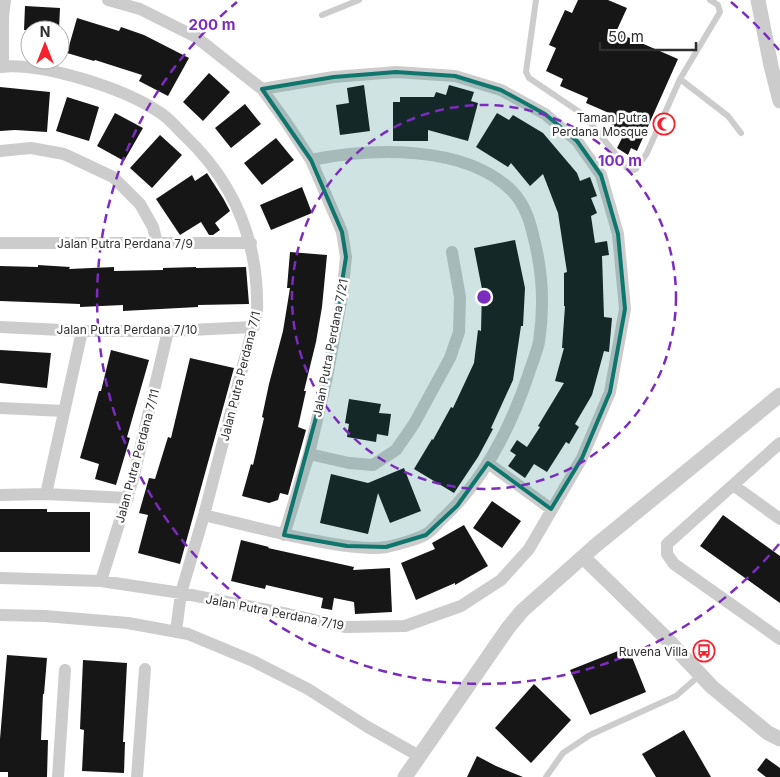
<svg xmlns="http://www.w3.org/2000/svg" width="780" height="777" font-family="Inter,sans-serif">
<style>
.building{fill:#161616}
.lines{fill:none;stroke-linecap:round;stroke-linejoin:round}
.service{stroke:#ccc;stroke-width:6}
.minor{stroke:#ccc;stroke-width:12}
.tertiary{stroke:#ccc;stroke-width:15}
.marked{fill:#0f766e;fill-opacity:0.2;stroke:#0f766e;stroke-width:4;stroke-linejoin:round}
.ring{fill:none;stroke:#7b2cbf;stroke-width:2.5;stroke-dasharray:9 6}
.labels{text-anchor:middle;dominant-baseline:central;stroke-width:5;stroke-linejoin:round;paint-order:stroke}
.poi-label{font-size:12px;fill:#2f2f2f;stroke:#fff;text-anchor:end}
.street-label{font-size:12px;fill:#2f2f2f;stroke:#fff}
.centre{fill:#7b2cbf;stroke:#fff;stroke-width:2.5}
.ring-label{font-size:15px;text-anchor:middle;font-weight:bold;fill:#7b2cbf;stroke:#fff;stroke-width:5;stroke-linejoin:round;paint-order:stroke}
</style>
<rect width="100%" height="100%" fill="#fff"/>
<path class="building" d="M578,0H608L627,8L616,32L678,59L637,151L631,148L628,155L617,148L623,136L609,130L614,120L607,116L609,113L586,103L588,98L560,86L563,79L546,71L556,48L549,45L565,10L572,13Z
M25,6L60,8L59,30H24Z
M77,18L119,31L121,27L144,35L189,58L168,96L139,81L142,75L95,60L94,61L67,53Z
M209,73L230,92L203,121L183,102Z
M364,85L370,131L340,135L336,105L349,103L347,88Z
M449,85L474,92L471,101L478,103L468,141L428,130V141H393V102H400V97H434L436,92L446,95Z
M0,87L50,92L47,132L15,130L0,131Z
M67,97L99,107L89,141L56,131Z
M245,104L261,124L231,148L215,128Z
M115,113L143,128L124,161L97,146Z
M497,113L509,120L513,115L543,133L577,173L580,181L590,177L597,196L591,198L597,213L591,216L595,243L607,241L609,255L602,256L604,317L612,318L609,352L604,351L592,395L575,424L579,427L569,444L566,442L547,472L534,464L525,478L508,466L516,455L510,451L517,440L527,447L540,427L538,426L564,383L555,381L564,348H562L565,306H564V273L567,272L558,213L543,174L530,186L511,163L508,167L476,147Z
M160,135L182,155L152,188L130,168Z
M276,138L294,160L262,185L244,163Z
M207,173L223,198L230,211L215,223L220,230L213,235H209L201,222L180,235L156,199L192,175L195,181Z
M302,187L312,213L271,230L260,205Z
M515,240L525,288L523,326H521L513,380L491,428L493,429L478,457L454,493L414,469L432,439L433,440L451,407L453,408L474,363L478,330L481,331L482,289L474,248Z
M290,252L327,255L322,307L316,342L304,391H306L298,427L306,430L288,495L280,493L278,500L269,503L242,496L251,464L253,465L264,418L262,417L269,384L283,331L290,288H287Z
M38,265L70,267L69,269L114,267V271L163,270V268L196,267V268L246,267L249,304L198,305V307L123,311V305L80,307V304L0,301V266L38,267Z
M0,350L51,353L47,388L0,383Z
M111,350L149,360L127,437L130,438L116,485L95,479L99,464L80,458L99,391H101Z
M190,358L234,368L180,564L138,553L148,515L139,513L149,478L155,479L168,437L171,438Z
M349,399L381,404L379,413L391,414L388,436L377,434L376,442L347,437L349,424L345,423Z
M404,468L421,511L390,523L378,493L368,534L320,523L331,474L368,483Z
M492,501L521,521L502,548L473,528Z
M0,509H47V512H90V552H0Z
M723,515L780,556V603L700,546Z
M464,525L488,566L455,585V583L416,600L401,563L435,549L432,543Z
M241,540L269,547L268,548L354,567L353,570L390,568L392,612L355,614L354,602L334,598L332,610L321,608L323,598L266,585L265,589L231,581Z
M628,647L646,692L590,715L570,670Z
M7,655L47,658L44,694H43L41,740H48L47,777H8V772H0V739Z
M83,660L127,663L123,742H125L124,773L82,771L84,730L80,729Z
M534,684L571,720L531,763L495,728Z
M684,730L711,777H656L642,754Z
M477,756L496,766L523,777H467Z
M766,758L780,768V777H766L757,770Z"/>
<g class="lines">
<path class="service" d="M536,0L526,72L529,78L584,115L627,168L631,171L636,169L647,153L680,79L720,12L718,5L710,0
M322,15L359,0
M680,79L728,116L741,133
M546,777L563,753L590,735L676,696L700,675"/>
<path class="minor" d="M108,0L140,9L196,37L262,89L286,122L311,160L342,232L346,257L342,296L327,377L309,454L284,535
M0,67C24,64 59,72 83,79C110,87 135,96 159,112C168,117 176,127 184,135C235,183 259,242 257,312L204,515L181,593L176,631
M3,67V17L5,0
M0,151L31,148L64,154L113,177L140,204L153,227L157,243
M0,243H251
M0,327L82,331H168L254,327
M0,408L64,411
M780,443L667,544V554L674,564L780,639
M309,454L349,463L373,465L396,450L414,424L450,358L459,332L460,297L452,252
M488,463L551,509
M733,485L780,519
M46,494L82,331
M0,495L46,494L128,498
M204,515C242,524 279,534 317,541C338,545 365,550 387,547C396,545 419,539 426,534C432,531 436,525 441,520C484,481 511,427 529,373C532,363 537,352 539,342C544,309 543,276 535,243C531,225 526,205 512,191C465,144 371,148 311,160
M0,578L101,581L181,593L288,614L345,627L405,626L461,606L501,580L529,549L582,458L610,392L625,309L618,234L601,175L577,141L545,114L501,90L455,76L396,72L334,77L262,89
M101,581L133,479L168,331
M0,615L45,616L128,623L188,634L253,661L308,689L366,726L419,756
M58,777L65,670
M137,777L145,669"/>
<path class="tertiary" d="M758,0L771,66L780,101
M583,557L663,635L712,687L768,733L780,739
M405,777L508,628L522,611L595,546L780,395"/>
</g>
<path class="marked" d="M396,72L455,76L501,90L545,114L577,141L601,175L618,234L625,309L610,392L582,458L551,509L488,463L457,506L426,535L386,547L347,546L284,535L327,377L346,257L342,232L311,160L262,89L334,77Z"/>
<g class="ring">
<circle cx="484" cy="297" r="192"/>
<path d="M779 544A385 385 0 1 1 237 2M731 2A385 385 0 0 1 779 50"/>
</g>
<defs>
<g id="mosque-ring" transform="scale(1.125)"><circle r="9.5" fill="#fff" stroke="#f7212d" stroke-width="1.5"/><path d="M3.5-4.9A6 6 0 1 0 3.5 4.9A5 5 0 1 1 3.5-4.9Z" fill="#f7212d"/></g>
<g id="bus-ring" transform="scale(1.125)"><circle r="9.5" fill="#fff" stroke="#f7212d" stroke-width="1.5"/><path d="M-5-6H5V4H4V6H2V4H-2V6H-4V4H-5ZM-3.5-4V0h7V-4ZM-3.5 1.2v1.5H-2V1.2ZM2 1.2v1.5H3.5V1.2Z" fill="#f7212d"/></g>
</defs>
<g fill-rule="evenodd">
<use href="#mosque-ring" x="664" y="124"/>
<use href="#bus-ring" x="704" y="651"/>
</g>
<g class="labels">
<g class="poi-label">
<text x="648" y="117">Taman Putra<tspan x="648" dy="14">Perdana Mosque</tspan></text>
<text x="688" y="651">Ruvena Villa</text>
</g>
<g class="street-label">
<text x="125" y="243">Jalan Putra Perdana 7/9</text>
<text x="127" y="329">Jalan Putra Perdana 7/10</text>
<text transform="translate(330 348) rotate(-79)">Jalan Putra Perdana 7/21</text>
<text transform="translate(240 376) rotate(-76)">Jalan Putra Perdana 7/1</text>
<text transform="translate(137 456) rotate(-75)">Jalan Putra Perdana 7/11</text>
<text transform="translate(275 612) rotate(11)">Jalan Putra Perdana 7/19</text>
</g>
</g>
<circle cx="484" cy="297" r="8" class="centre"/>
<g class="ring-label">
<text x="212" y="30">200 m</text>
<text x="620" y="166">100 m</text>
</g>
<g transform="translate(45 45)"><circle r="24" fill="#ffffff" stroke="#acacac"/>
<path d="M0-4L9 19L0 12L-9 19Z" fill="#f7212d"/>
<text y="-8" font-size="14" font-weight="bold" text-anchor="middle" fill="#2f2f2f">N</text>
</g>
<path d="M600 42v8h96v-8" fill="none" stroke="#2f2f2f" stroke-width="2.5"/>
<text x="608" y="42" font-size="15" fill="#2f2f2f" stroke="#ffffff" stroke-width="4" paint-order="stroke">50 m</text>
</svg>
